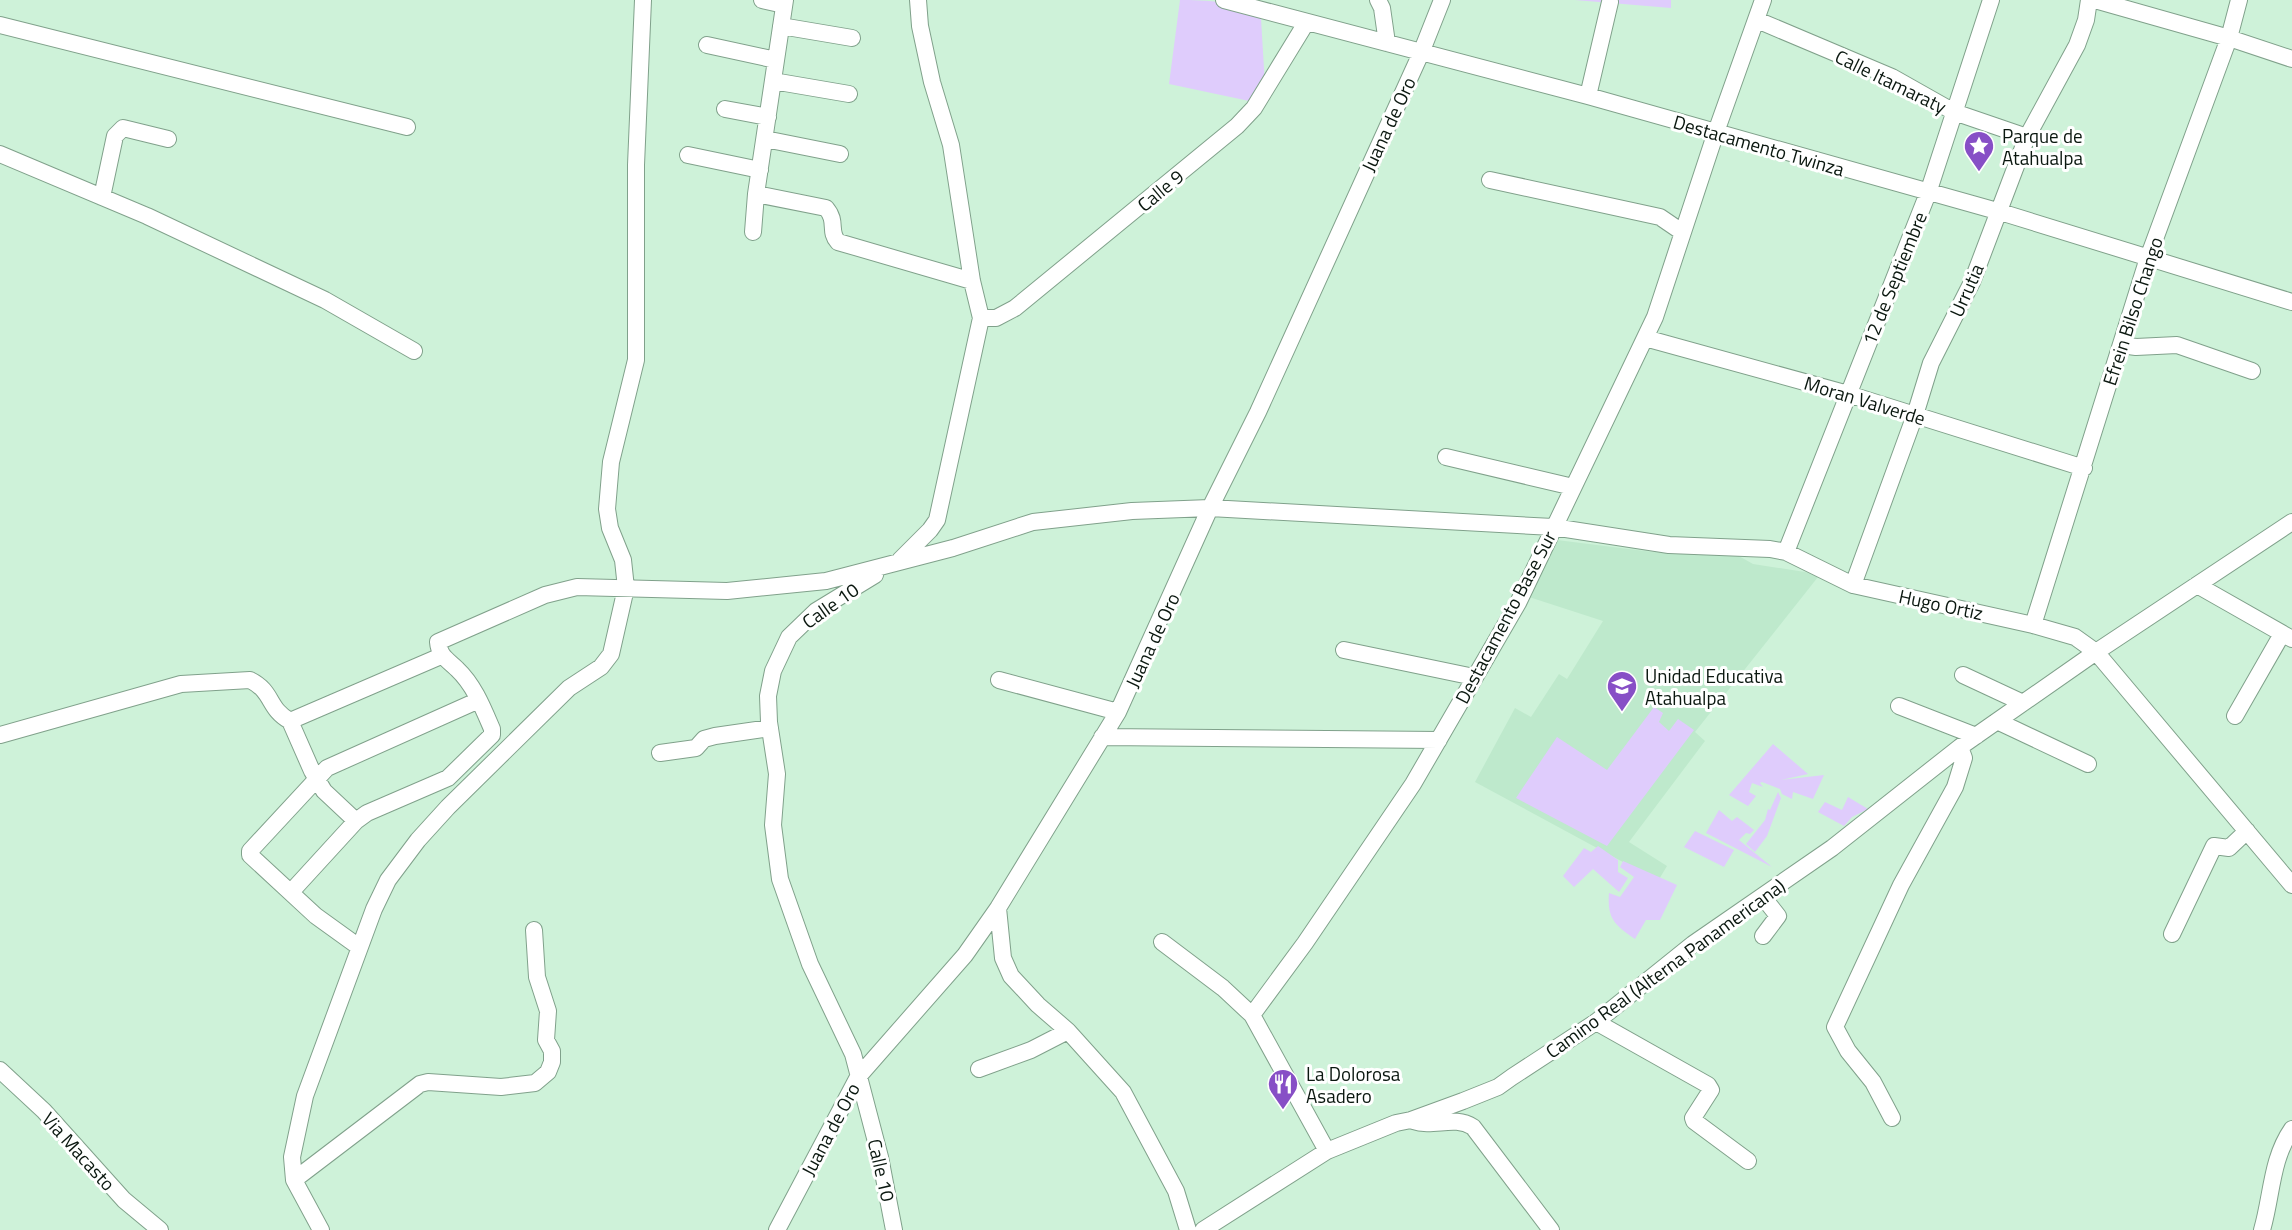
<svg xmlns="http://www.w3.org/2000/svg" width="2292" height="1230" font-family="'Titillium Web',sans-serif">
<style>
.built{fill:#bee9cc}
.green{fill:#dfccfc}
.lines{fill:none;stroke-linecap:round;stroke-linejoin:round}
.minor-casing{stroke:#80a18b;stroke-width:18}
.minor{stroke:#fff;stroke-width:16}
.labels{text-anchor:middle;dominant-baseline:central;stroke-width:6;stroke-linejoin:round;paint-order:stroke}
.street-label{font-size:19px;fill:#0a170f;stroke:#fff}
.poi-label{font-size:19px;fill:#0a170f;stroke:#fff;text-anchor:start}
</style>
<rect width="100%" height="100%" fill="#cef2d9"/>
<path class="built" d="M1557,540L1653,552L1737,555L1753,564L1805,572L1818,577L1695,732L1705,741L1629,842L1667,866L1658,881L1475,782L1515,708L1531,717L1559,674L1567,679L1603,621L1529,597Z"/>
<path class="green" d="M1180,0C1203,0 1246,1 1261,19L1265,85L1254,102L1169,84Z
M1575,0H1671V8Z
M1654,707L1663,713L1659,722L1669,731L1678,719L1694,730L1607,846L1516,798L1557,737L1607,770Z
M1773,744L1808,774L1781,780L1824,775L1813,799L1793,792L1792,799L1782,794L1780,789L1762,782L1760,783L1763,787L1752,783L1749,792L1756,796L1748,806L1729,795Z
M1778,792L1781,798L1767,836L1755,852L1746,844L1765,820L1768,809L1770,810Z
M1848,797L1868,809L1852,817L1844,826L1818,812L1825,802L1842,810Z
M1719,810L1732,821L1737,817L1754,830L1750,834L1746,833L1739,840L1772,867L1706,833Z
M1695,831L1734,850L1724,867L1684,847Z
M1598,846L1618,860V872L1628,878L1619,892L1593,869L1574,887L1563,876L1584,848L1591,852Z
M1623,861L1677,885L1660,920H1646L1635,939C1615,925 1607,919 1609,893L1620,897L1634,877L1620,867Z"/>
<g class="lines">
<g class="minor-casing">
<path id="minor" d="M762,0L784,5
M1224,0L1588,96L1997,211L2292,302
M1378,0L1382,8L1387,43
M2095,0L2229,38L2292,59
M1757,20L1892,77L1954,112L2027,137
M0,25L407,127
M781,26L852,38
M707,45L776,60
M773,81L849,94
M1588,96L1610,2
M725,109L768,117
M765,139L840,154
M0,154L147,216L325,300L414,351
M688,155L760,170
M1490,180L1660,217L1682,232
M756,194L826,208C838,222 828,231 838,242L972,281
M102,197L115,136L123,128L168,139
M753,232L756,194L785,0
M981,318H996L1015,308L1237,126L1254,108L1306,23
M1645,338L1848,394L2084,468
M2121,345L2136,347L2177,345L2252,371
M1446,457L1573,487
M1786,552L1928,193L1991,0
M900,560L930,530L937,520L981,318L972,281L951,145L932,82L920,26L918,0
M875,575L816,611L789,637L773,671L768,696L769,722L777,774L773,825L780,879L810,964L853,1054L880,1157L894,1230
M1853,585L1915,415L1931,363L1972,282L2027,137L2077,45L2086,20L2089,0
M2197,585L2292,639
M2033,625L2148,258L2229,38L2239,0
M1344,650L1474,677
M1963,675L2023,703
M999,680L1118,712
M1899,706L1976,736
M2235,716L2282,634
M290,721L312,771L324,791L356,821
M1997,721L2088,764
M0,735L181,684L250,680C274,692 267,708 290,721L441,656
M1102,737L1439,740
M660,753L696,748L704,739L715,736L770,728
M291,892L356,821L367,813L448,778L492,735V729C483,708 474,685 457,669C448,660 439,656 438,642L545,595L577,587L727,591L826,581L953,548L1033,522L1132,511L1210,508L1553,527L1669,545L1770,549L1786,552L1853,585L2033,625L2075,637L2096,652L2292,885
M998,908L1003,958L1011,976L1038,1005L1068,1031L1123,1092L1176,1191L1188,1230
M2172,934L2214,846L2229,848L2247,831
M1763,936L1778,916L1763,897
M1162,942L1223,988L1252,1015
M359,947L316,916L250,855V851L327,768L479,700
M1596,1022L1708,1085L1711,1090L1693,1118L1694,1121L1748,1161
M979,1069L1031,1050L1068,1031
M0,1070L44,1111L124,1200L160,1230
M1892,1118L1873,1082L1848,1051L1835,1027L1901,885L1955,787L1964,758L1960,747
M1413,1121C1434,1128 1454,1115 1473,1127L1551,1230
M1327,1151L1252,1015L1305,943L1413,784L1518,603L1655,317L1716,132L1763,0
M294,1180L420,1084L428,1082L501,1087L535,1083L548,1072L552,1062V1051L546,1040L548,1011L537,977L534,930
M321,1230L294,1180L292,1157L305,1096L374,909L388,880L418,840L448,807L569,688L601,667L611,654L626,588L623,560L610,528L607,509L611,462L636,360V165L643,0
M777,1230L858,1077L965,955L998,908L1118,712L1210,508L1258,412L1421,53L1442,0
M1203,1230L1327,1151L1396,1123L1411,1120L1463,1101L1498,1087L1512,1077L1596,1022L1693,944L1832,848L1960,747L2096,652L2292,522
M2262,1230C2272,1196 2271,1159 2292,1129"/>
</g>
<use href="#minor" class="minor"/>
</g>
<defs>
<g id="sight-pin" transform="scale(1.575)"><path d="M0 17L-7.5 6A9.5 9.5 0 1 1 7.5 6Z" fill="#874fc6" stroke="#fff"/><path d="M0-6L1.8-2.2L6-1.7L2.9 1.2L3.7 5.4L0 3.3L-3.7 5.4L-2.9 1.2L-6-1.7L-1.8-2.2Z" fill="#fff"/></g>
<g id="school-pin" transform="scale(1.575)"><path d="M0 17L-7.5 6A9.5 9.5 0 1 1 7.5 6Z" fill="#874fc6" stroke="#fff"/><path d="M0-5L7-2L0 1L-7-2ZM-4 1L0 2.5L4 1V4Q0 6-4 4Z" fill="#fff"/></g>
<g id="restaurant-pin" transform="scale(1.575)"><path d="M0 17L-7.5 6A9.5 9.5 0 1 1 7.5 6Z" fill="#874fc6" stroke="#fff"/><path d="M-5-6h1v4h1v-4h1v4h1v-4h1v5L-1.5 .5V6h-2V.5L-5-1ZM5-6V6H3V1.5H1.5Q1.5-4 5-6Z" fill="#fff"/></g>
</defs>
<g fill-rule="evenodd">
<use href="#sight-pin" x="1979" y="146"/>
<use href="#school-pin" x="1622" y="686"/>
<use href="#restaurant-pin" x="1283" y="1084"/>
</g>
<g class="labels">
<g class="street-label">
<text transform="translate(1891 81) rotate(26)">Calle Itamaraty</text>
<text transform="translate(1388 124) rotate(-65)">Juana de Oro</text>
<text transform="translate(1759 145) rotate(16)">Destacamento Twinza</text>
<text transform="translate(1160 190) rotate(-40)">Calle 9</text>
<text transform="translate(1894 278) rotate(-68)">12 de Septiembre</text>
<text transform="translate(1966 290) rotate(-66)">Urrutia</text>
<text transform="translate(2132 311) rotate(-72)">Efrein Bilso Chango</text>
<text transform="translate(1865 400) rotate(17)">Moran Valverde</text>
<text transform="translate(1941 604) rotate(12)">Hugo Ortiz</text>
<text transform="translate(830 605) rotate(-35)">Calle 10</text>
<text transform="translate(1505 617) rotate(-62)">Destacamento Base Sur</text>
<text transform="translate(1152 640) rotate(-65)">Juana de Oro</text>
<text transform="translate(1665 968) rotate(-36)">Camino Real (Alterna Panamericana)</text>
<text transform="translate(830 1129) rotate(-62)">Juana de Oro</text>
<text transform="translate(79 1151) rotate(48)">Via Macasto</text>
<text transform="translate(882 1170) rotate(77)">Calle 10</text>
</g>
<g class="poi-label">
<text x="2002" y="135">Parque de<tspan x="2002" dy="22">Atahualpa</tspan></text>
<text x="1645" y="675">Unidad Educativa<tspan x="1645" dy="22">Atahualpa</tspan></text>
<text x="1306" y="1073">La Dolorosa<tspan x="1306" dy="22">Asadero</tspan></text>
</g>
</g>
</svg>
